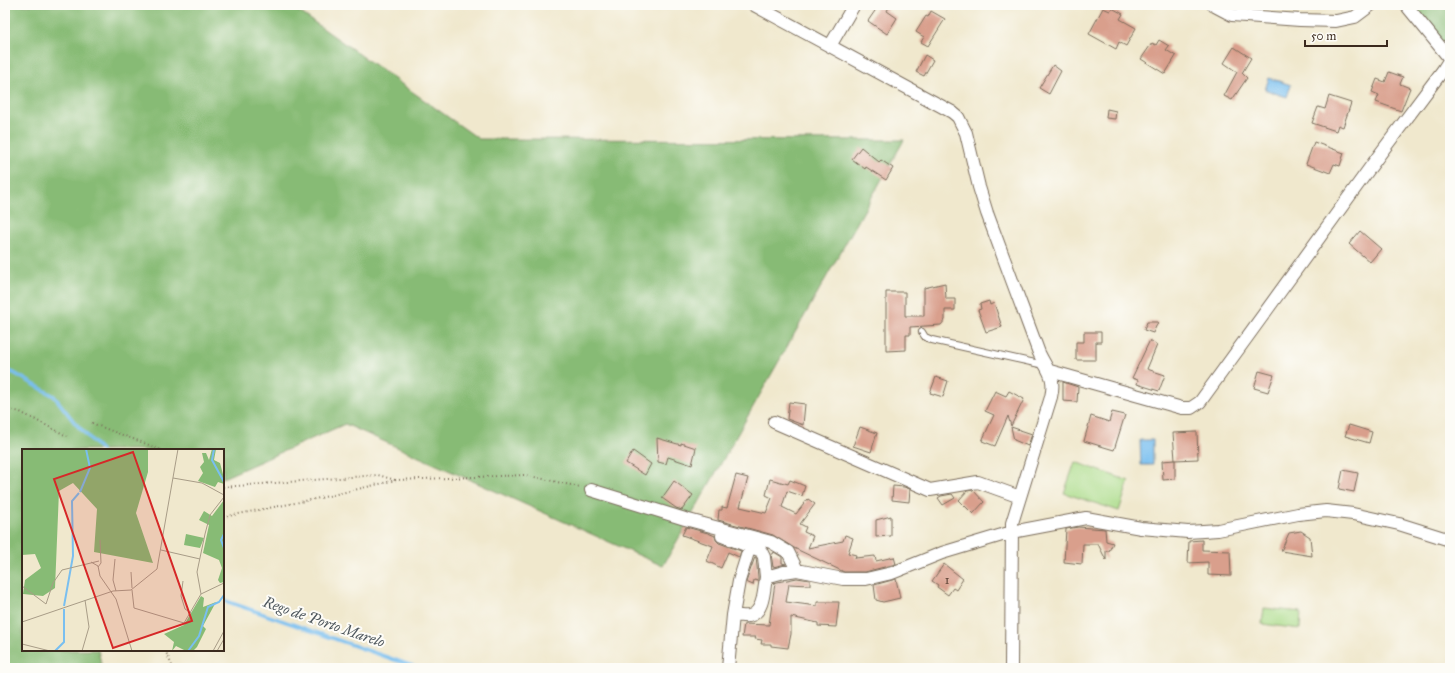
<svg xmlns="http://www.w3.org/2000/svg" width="1455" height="673" font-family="'IM FELL Great Primer',serif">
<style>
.green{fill:#aadb89;stroke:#728254}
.forest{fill:#87bb75;stroke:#61724a}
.water{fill:#79bff0;stroke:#5a7487}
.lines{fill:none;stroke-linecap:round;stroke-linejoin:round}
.stream{stroke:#79bff0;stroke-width:3.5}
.building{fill:#d99f8c}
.lane-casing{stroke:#7a6c5b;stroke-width:8}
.street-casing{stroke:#7a6c5b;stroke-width:14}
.path{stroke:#7a6c5b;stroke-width:2;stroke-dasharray:1 3;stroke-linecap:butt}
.lane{stroke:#fff;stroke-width:6}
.street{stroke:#fff;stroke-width:12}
.labels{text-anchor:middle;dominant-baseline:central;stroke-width:4;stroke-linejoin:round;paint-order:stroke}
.number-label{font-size:12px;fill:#62473a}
.water-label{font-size:15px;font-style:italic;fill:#4e575d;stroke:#fdfcf7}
.inset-river{fill:none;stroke:#79bff0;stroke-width:2}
.inset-road{fill:none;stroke:#a89c87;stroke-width:1}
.view{fill:#d62828;fill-opacity:0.15;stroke:#d62828;stroke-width:2}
.inset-edge{fill:none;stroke:#3b2a1e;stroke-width:2}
</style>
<rect width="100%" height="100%" fill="#fdfcf7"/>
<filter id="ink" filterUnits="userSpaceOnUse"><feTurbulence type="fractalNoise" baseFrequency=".025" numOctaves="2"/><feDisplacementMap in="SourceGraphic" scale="8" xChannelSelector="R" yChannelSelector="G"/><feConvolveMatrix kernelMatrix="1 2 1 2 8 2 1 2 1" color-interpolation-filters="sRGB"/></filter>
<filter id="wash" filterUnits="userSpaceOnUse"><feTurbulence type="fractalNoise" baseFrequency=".012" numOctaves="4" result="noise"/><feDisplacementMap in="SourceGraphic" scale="16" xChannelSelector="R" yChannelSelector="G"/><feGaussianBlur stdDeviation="0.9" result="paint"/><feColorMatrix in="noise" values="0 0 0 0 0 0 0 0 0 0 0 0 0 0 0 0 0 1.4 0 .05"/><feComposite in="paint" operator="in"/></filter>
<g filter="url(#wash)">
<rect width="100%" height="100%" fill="#f0e8cd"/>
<path class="green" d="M1075,462L1129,481L1119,511L1064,493Z
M1264,608L1301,612L1300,629L1262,624Z"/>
<path class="forest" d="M5,5H290L479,139L904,140L663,566L345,424L223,478V450H23V650H98L102,668H5Z
M1403,5H1450V57Z"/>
<path class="water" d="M1269,78L1291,85L1287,97L1265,90Z
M1140,440H1153V465H1141Z"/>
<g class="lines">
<path class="stream" d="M5,370L14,373L54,396L75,423L101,450
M223,600L418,668"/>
</g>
<g id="blocks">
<path class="building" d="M879,5H890L887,11L897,18L887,34L868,21Z
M1103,8L1110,11L1112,8L1123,14L1120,19L1136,28L1126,46L1119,42L1116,49L1089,34Z
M931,11L945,19L928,46L921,42L924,37L916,32L926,16L928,17Z
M1159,40L1169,46L1166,50L1176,56L1165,74L1141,59L1152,43L1156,45Z
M1234,47L1251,58L1242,73L1247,78L1232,100L1224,96L1237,72L1224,63Z
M925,55L933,60L924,76L916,72Z
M1053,65L1061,71L1049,94L1039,88Z
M1389,72L1403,77L1400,84L1410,88L1401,111L1376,102L1379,95L1372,92L1377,79L1385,82Z
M1329,96L1351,103L1343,127L1338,125L1336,131L1312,123L1318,107L1325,109Z
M1107,109L1116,111L1115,119L1106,118Z
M1314,142L1344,153L1340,166L1334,164L1330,173L1306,164Z
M861,147L879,162L881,160L893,168L886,180L866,167L865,169L852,159Z
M1360,231L1381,249L1370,262L1349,244Z
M945,283L946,299H955V310H945V320L941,325L910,327V335H906V350L886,351V292H905V316H924V288Z
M989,301L990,305L994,303L1002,327L986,332L978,310L981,309L980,304Z
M1147,322H1158L1153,333L1144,330Z
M1084,332H1101V342H1096V360H1076V342H1084Z
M1150,340L1157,345L1147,369L1165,375L1159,391L1137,384L1138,380L1132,378Z
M1259,371L1274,375L1268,392L1254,388Z
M936,377L948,381L943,397L930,393Z
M1063,382L1078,387L1077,402L1063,401Z
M995,391L1006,396L1009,391L1024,399L1011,426L1008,416L995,446L982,441L994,415L985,411Z
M789,402L805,404L803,425L787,419Z
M1112,412L1125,415L1114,450L1084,441L1091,416L1109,422Z
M1349,425L1372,432L1369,443L1345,436Z
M860,427L877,433L871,452L853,446Z
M1011,427L1032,434L1028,446L1014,440Z
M1197,432L1198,459L1175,460L1173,433Z
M657,438L681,445V443L696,448L692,465L668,457L666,464L658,462Z
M633,451L651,464L645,475L626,463Z
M1175,460V479L1163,480L1162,461Z
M1343,470L1358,473L1354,492L1339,489Z
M736,475L748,478L740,507L766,513L772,498L766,495L770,479L788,484L790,480L805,486L802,496L787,491L782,507L796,514L808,499L815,504L800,524L806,527L804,532L813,536L808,548L843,541L845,535L853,538L848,553L856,555L855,558L875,556L876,561L894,557L896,564L865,572H844L794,548L773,535L718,520L719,510H722V507L727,508Z
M674,481L693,495L682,510L676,508L662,498Z
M893,486L904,487L910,489L909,502L892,500Z
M973,490L984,502L973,514L959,500L967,491Z
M952,494L955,498L943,505L938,498L941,496Z
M891,516V536L876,537V520Z
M686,527L708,533L715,536L716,540L719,543L741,551L739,557L728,552L721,568L707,561L713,546L682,535Z
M1078,527L1105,529L1106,541L1113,543L1109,551H1106V560L1098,544H1083L1082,564L1064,562L1066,529Z
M1301,531L1310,537L1312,556L1281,551L1289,533Z
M1202,540V550L1230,551L1231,576L1208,575V562L1188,563L1189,541Z
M774,552L782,557V563L786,564L773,567L771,554H773Z
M756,557L758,577V581L754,580L753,585L746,582L755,557Z
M944,564L963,579L956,590L953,588L948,595L937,587L938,585L932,581Z
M797,578L810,580V585L789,584L786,602L817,606V602H839L836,627L818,626V623L791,617V634L788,648L771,646V644H761L762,640L755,639L756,637H742L744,624L769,625L775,583H773Z
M896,579L900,598L883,602L876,600L874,585Z"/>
</g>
</g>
<g filter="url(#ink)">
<use href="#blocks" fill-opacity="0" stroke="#7a6c5b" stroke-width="1"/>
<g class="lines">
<g class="lane-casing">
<path id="lane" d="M922,332L925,337L932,340L1044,365"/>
</g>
<g class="street-casing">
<path id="street" d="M754,5L952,112L958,117L966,133L979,187L987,213L1039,353C1047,370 1056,376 1051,397L1012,523L1011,668
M1213,5L1232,15L1300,20L1336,21L1355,17L1371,5
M830,46L854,5
M1050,371L1182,408H1191L1200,402L1380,154L1443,70L1450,59L1406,5
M774,422L930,490L978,482L1020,497
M591,490L685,519L771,542L788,552L797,570
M722,536L761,551L764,557L766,577
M733,615C737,615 745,617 749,616C764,613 764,589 766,577L784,572L797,570L843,579H866L892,573L942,553L1012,532L1086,518L1141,528L1188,532L1218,530L1298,514L1326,511L1353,514L1399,524L1450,540
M728,668L733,615L739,581L750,546"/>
</g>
<path class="path" d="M5,408L20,412L67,436
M92,423C115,433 138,440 161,450
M223,487L378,475L395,480
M223,517L320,498L396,480L525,475L580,487
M165,650L173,668"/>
<use href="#lane" class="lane"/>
<use href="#street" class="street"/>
</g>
</g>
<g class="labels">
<g class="number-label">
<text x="947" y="580">1</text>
</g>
<g class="water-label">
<text transform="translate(324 622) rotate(19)">Rego de Porto Marelo</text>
</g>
</g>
<g transform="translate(22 449)">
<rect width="202" height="202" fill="#f0e8cd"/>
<path d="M0,0H126V23L114,64L131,114L72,103L75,60L51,34L37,42L33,139L21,147L1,145L3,131L19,119L13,105L0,106ZM190,0H194L192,11L198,14L202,29V35L196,33L193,38L176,32L181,24L178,18L182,13L180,4H184L187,11ZM202,51V133L198,134L196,131L200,119L197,111L181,104L187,76L177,71L182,62L190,67ZM164,85L182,89L178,99L162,96ZM179,147L182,149L181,158L194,153L181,177L184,180L175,198L171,202H164L154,197L150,202L152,193L142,185L162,176Z" fill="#87bb75"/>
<path class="inset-river" d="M192,0L190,11L202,33M58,43L68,19L64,0M202,85L199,91L202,99M42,157L51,107L50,52L57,44M33,202L42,193V160M166,202L177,187L186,158L197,153L202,146"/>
<path class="inset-road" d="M151,29L180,34L202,46M139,101L178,110M93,110L91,131L94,142M69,113L76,117L78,127L94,150L110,202M76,118L79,114L78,91M109,123L110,139M161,132L159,147L163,160L169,164M0,137L24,155L31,134L40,121L77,112M110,141L112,159L162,174L179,145L202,134M179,145L175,123L183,85L188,66L202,48M0,173L91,142L109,141L135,120L156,0M0,195L28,202M60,202L67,178L63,151M191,202L202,182M195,202L202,190"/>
<path class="view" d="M111,3L170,172L91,199L32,30Z"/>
<rect width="202" height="202" class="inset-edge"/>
</g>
<rect width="1455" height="673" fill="none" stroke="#fdfcf7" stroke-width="20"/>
<path d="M1305 40v6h82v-6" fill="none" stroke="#3b2a1e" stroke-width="2"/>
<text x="1311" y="40" font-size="12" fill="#3b2a1e" stroke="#fdfcf7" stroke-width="3" paint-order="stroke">50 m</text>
</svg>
